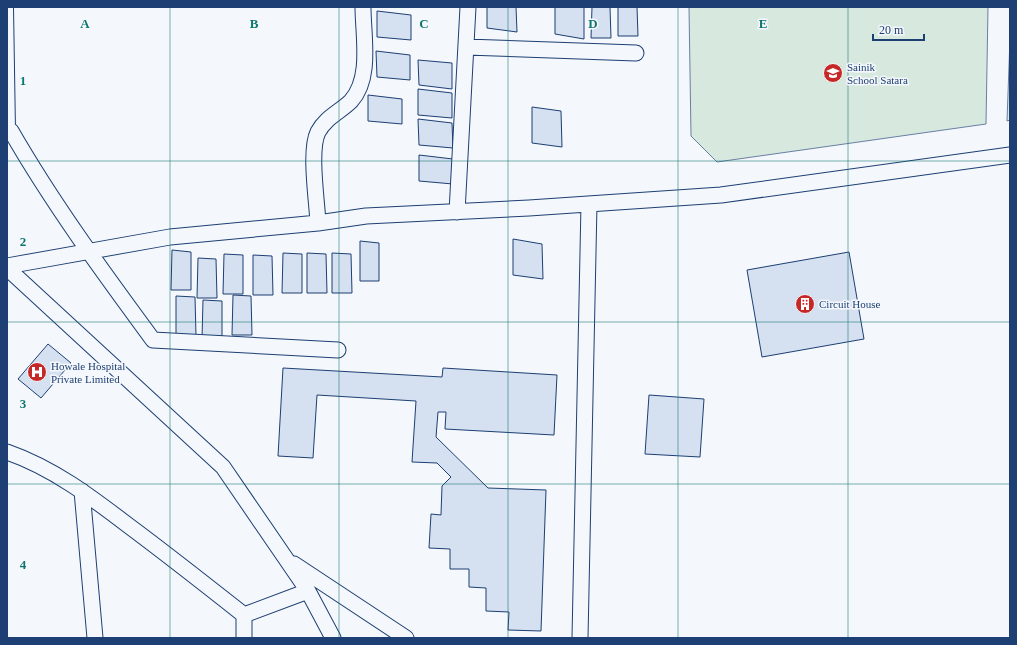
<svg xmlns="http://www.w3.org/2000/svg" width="1017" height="645" font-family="Georgia,serif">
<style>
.green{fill:#d7e8df;stroke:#687fa3}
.building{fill:#d5e0f0;stroke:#1d3f73}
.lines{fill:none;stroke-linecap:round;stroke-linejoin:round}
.lane-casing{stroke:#1d3f73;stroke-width:10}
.street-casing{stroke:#1d3f73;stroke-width:17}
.lane{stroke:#f4f7fb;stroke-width:8}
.street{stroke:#f4f7fb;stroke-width:15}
.grid{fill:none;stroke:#0f766e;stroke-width:1;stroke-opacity:0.55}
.labels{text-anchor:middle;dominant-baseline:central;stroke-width:3;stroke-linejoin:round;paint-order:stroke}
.poi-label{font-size:11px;fill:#1d3f73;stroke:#f4f7fb;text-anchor:start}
.grid-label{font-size:13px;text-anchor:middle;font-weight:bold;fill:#0f766e;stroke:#f4f7fb;stroke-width:3;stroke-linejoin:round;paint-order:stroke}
</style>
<rect width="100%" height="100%" fill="#f4f7fb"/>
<path class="green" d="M689,7H988L986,124L717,162L691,136Z
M1010,38V120L1007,121Z"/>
<path class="building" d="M487,7H516L517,32L487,28Z
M555,7H584V39L555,34Z
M592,7H610L611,38H591Z
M618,7H637L638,36H618Z
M377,11L411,15V40L377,37Z
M376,51L410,55V80L377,77Z
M418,60L452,63V89L419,85Z
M418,89L452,93V118L418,115Z
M368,95L402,99V124L368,121Z
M532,107L561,111L562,147L532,143Z
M418,119L452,123L453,148L419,145Z
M419,155L453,159V184L419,181Z
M513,239L542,244L543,279L513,275Z
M360,241L379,243V281H360Z
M172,250L191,252V290H171Z
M849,252L864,339L762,357L747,270Z
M283,253L302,254V293H282Z
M307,253L326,254L327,293H307Z
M332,253L351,254L352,293H332Z
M224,254L243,255V294H223Z
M253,255L272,256L273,295H253Z
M198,258L216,259L217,298H197Z
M233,295L251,296L252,335H232Z
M176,296L195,297L196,336H176Z
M203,300L222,301V339H202Z
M48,344L71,363L41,398L18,379Z
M283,368L442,377L443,368L557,375L554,435L445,429L446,412H438L436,437L488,488L546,490L541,631L508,630L509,612L486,611V588L469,587V569H450V549L429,548L431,514L441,515L442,486L451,477L437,463L412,462L416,401L317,395L313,458L278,456Z
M649,395L704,399L700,457L645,454Z"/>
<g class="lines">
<g class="lane-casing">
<path id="lane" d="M9,7L11,131"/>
</g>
<g class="street-casing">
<path id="street" d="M466,47L636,53
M7,128L11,131C53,204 103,272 153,340L338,350
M457,212L468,7
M318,223C317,201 309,150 318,132C326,117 340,112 351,101C372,78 363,36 363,7
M7,266L170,237L318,223L366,216L529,208L721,195L1010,155
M7,268L223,467L308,591L333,638
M7,452C53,468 91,497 129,526C168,555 206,585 244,615L308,591
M82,491L95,638
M294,564L406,638
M244,615V638
M580,638L589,204"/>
</g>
<use href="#lane" class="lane"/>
<use href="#street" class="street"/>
</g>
<path class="grid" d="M170,7V638M339,7V638M508,7V638M678,7V638M848,7V638M7,161H1010M7,322H1010M7,484H1010"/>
<defs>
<g id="school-disc" transform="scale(1)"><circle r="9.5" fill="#c62828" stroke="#f4f7fb"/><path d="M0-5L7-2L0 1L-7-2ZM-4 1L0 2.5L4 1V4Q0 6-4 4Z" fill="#fff"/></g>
<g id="building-disc" transform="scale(1)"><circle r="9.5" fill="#c62828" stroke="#f4f7fb"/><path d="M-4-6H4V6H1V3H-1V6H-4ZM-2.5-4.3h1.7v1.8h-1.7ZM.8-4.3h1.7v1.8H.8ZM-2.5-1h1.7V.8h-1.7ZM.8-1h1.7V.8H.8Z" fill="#fff"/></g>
<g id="hospital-disc" transform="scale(1)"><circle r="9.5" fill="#c62828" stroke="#f4f7fb"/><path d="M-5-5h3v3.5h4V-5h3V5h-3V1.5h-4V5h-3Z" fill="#fff"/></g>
</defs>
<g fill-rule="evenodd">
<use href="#school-disc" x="833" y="73"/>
<use href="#building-disc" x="805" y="304"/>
<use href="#hospital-disc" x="37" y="372"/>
</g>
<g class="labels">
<g class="poi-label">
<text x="847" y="67">Sainik<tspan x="847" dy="13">School Satara</tspan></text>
<text x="819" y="304">Circuit House</text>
<text x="51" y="366">Howale Hospital<tspan x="51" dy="13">Private Limited</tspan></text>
</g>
</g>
<g class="grid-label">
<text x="85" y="28">A</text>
<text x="254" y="28">B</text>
<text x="424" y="28">C</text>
<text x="593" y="28">D</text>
<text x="763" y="28">E</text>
<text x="23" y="85">1</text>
<text x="23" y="246">2</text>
<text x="23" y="408">3</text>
<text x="23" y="569">4</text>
</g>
<rect width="1017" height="645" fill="none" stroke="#1d3f73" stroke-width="16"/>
<path d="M873 34v6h51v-6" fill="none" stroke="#1d3f73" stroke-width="2"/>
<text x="879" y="34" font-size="12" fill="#1d3f73" stroke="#f4f7fb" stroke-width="3" paint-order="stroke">20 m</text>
</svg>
